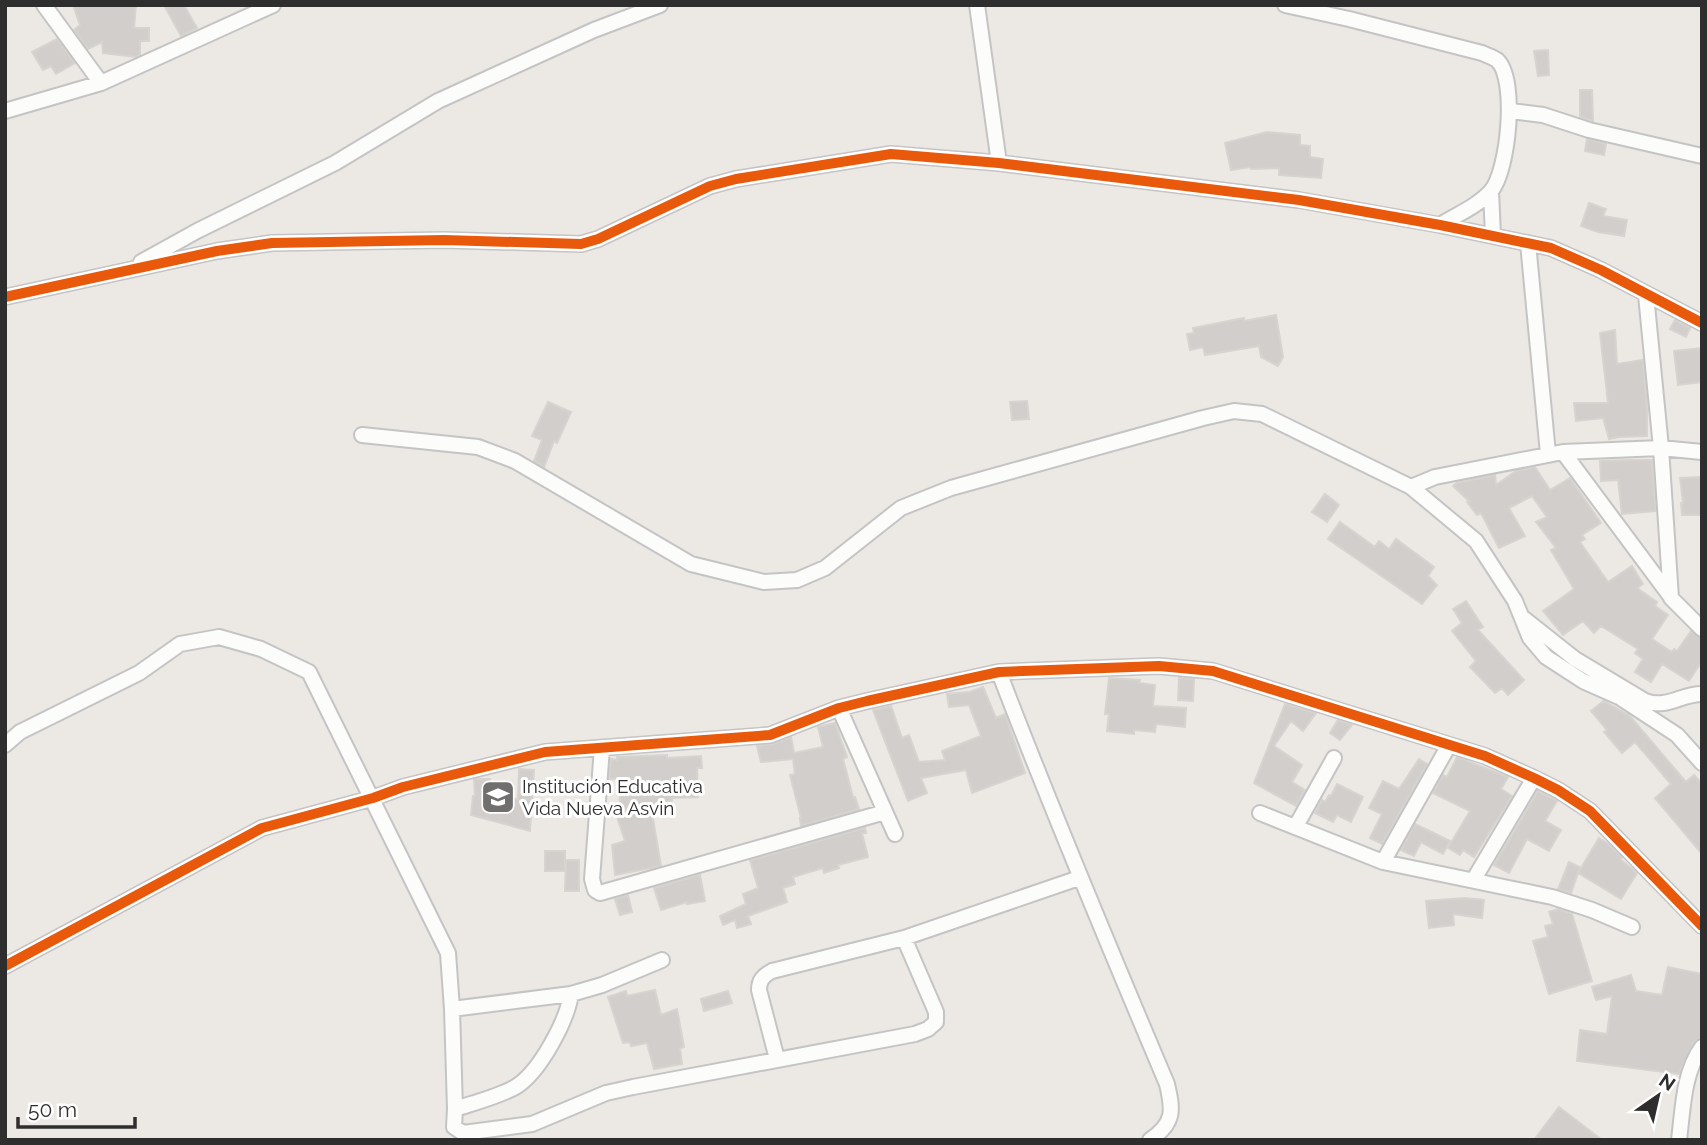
<svg xmlns="http://www.w3.org/2000/svg" width="1707" height="1145" font-family="Raleway,sans-serif">
<style>
.building{fill:#d1cecb;stroke:#d7d4d0;stroke-width:2}
.lines{fill:none;stroke-linecap:round;stroke-linejoin:round}
.street-casing{stroke:#c5c4c5;stroke-width:18}
.street{stroke:#fcfcfb;stroke-width:14}
.cycleway-casing{stroke:#fff;stroke-width:15}
.cycleway{stroke:#e8590c;stroke-width:10}
.labels{text-anchor:middle;dominant-baseline:central;stroke-width:6;stroke-linejoin:round;paint-order:stroke}
.poi-label{font-size:19px;fill:#2e2e2e;stroke:#fff;text-anchor:start}
</style>
<rect width="100%" height="100%" fill="#ece8e4"/>
<path class="building" d="M73,5H136L134,28H149V41H140V55L136,57L103,53L102,42L88,49L74,30L80,25Z
M164,5H184L197,28L181,36Z
M57,39L75,63L56,74L51,66L43,70L32,52Z
M1548,50L1549,75L1538,76L1534,51Z
M1580,90H1592L1593,121L1580,117Z
M1267,132L1300,135V145L1310,146V157L1323,159L1321,178L1279,175V168L1251,169L1250,167L1231,170L1225,143Z
M1587,139L1606,144L1604,155L1585,151Z
M1589,203L1606,209L1603,216L1627,220L1624,236L1598,232L1581,226Z
M1276,315L1283,357L1278,366L1261,357L1259,346L1205,355L1203,347L1190,350L1187,334L1194,333L1193,328L1244,318V321Z
M1675,320L1690,328L1686,337L1670,329Z
M1615,330L1617,364L1643,360L1647,409V436L1619,437L1609,439L1603,418L1576,421L1574,403H1608L1600,333Z
M1702,348V382L1678,385L1674,351Z
M1027,401L1029,419L1012,420L1010,402Z
M548,402L571,412L557,443L554,441L544,467L534,461L542,440L532,436Z
M1628,460H1652L1656,511L1622,514L1618,480L1601,481L1600,461Z
M1535,467L1550,490L1570,478L1601,523L1582,535L1585,539L1580,542L1608,582L1632,566L1643,584L1637,588L1657,602L1655,606L1668,615L1652,639L1672,652L1674,649L1677,651L1691,631L1702,638V661L1689,681L1662,664L1651,682L1635,672L1643,659L1635,653L1638,649L1601,626L1594,633L1583,621L1563,635L1543,611L1574,589L1551,550L1556,548L1536,522L1547,517L1532,496L1509,508L1525,536L1499,548L1481,513L1477,515L1467,502L1469,501L1453,486L1457,483L1495,475L1496,485L1516,471Z
M1702,477V515H1682L1681,503H1683L1680,478Z
M1325,494L1339,505L1327,522L1312,512Z
M1340,522L1375,547L1379,541L1389,549L1396,539L1434,567L1428,576L1437,585L1422,604L1328,539Z
M1466,601L1483,627L1478,630L1524,680L1508,695L1502,688L1495,693L1470,667L1476,661L1452,631L1462,623L1453,609Z
M1109,678L1140,680L1139,683L1155,685L1153,706L1186,708L1185,727L1156,724L1155,732L1134,730V734L1107,731L1109,714H1105Z
M1179,678L1194,679L1193,701L1178,700Z
M983,687L996,718L1005,714L1025,773L972,793L966,770L921,778L927,793L908,801L873,710L891,706L902,738L909,735L919,762L945,760L942,751L981,736L969,705L949,707L947,694L970,692Z
M1604,701L1630,716L1686,782L1694,775L1702,784V854L1655,798L1671,784L1635,742L1622,753L1604,732L1607,730L1591,711Z
M1285,704L1316,713L1303,731L1291,721L1274,746L1302,765L1292,782L1305,790L1296,806L1254,783Z
M1338,720L1352,725L1340,740L1330,733Z
M835,723L847,757L843,759L853,797H855L859,809L801,826L800,818H801L790,775L795,774L793,759L761,762L757,746L773,744L791,737L794,753L823,747L818,727Z
M667,755V758L701,756L702,768H697L698,797L672,798V801L657,803V813H652L661,866L615,875L612,845L625,841L617,817L619,816L620,795H617V779H609L611,759L617,760V757Z
M1457,757L1508,777L1501,789L1512,796L1474,857L1463,850L1460,855L1448,848L1470,811L1433,793L1443,775L1447,777Z
M1419,759L1427,764L1382,844L1370,838L1382,814L1369,808L1383,781L1399,789Z
M519,769L534,770L530,831L471,815L473,796H475L474,779H490L491,796L518,799Z
M1337,784L1363,797L1351,822L1337,815L1333,822L1315,813L1322,800L1325,802L1329,795L1331,796Z
M1538,791L1557,801L1545,821L1561,830L1549,851L1527,839L1509,873L1494,865Z
M1415,824L1450,841L1443,854L1421,842L1414,856L1401,850Z
M865,828L866,833H862L868,857L838,865L839,868L824,873L823,868L793,877L795,884L783,888L787,902L748,916L751,924L737,928L735,920L723,925L720,916L746,904L743,894L758,888L750,860Z
M1599,838L1607,843L1622,857L1620,859L1637,873L1621,899L1578,873L1571,893L1558,889L1569,862L1581,868L1578,873Z
M545,851H565V871H545Z
M566,860H579V891H565Z
M700,875L705,901L687,904V902L661,910L654,888Z
M628,895L632,912L620,915L615,899Z
M1465,898L1484,900L1482,918L1453,914L1454,925L1429,928L1426,901Z
M1558,909L1572,914L1592,981L1549,994L1533,941L1548,937L1545,926L1553,924L1549,912Z
M1668,967L1702,974V1037L1694,1042L1679,1074L1577,1061L1580,1030L1607,1034L1612,996L1596,1000L1592,987L1631,975L1636,991L1662,995Z
M655,990L661,1015L677,1009L684,1047L680,1048L682,1064L654,1069L647,1043L631,1046L630,1042L623,1043L608,997L626,991L627,996Z
M728,991L732,1003L704,1011L701,999Z
M1559,1107L1602,1140H1534Z"/>
<g class="lines">
<g class="street-casing">
<path id="street" d="M44,5L101,83
M977,5L999,163
M1285,5L1349,19L1482,53C1486,55 1493,57 1497,60C1518,79 1508,172 1491,191C1478,206 1456,215 1440,225
M5,111L101,83L273,5
M1511,111L1543,115L1589,130L1702,156
M1491,191L1493,236
M1528,243L1548,454
M141,262L197,231L335,163L438,101L594,30L660,5
M1646,295L1661,448L1671,598L1702,629
M5,297L217,251L272,243L444,240L581,244L598,239L710,186L736,179L891,154L999,163L1299,200L1440,225L1551,248L1601,270L1702,323
M362,435L478,447L515,461L691,564L764,582L797,580L825,568L901,508L951,488L1203,418L1234,411L1262,414L1411,487L1476,541L1515,601L1530,638L1546,657L1583,681L1619,697L1677,735L1702,763
M1563,452L1671,597
M1411,487L1435,477L1563,452L1661,448L1702,452
M1522,617L1575,659L1645,701C1668,709 1680,694 1702,694
M999,672C1052,811 1109,947 1167,1084C1173,1110 1175,1123 1150,1140
M839,708L895,834
M5,745L20,732L139,673L180,644L219,637L261,649L309,672L448,953L452,1009L455,1109C473,1103 501,1096 517,1086C540,1071 567,1021 571,994
M602,748L592,879L595,890L600,893L885,812
M1260,813L1383,862L1552,897L1592,910L1632,927
M1296,826L1334,758
M1383,862L1449,745
M1474,879L1534,778
M5,966L262,828L373,798L403,787L545,752L770,735L839,708L867,701L999,672L1159,666L1213,671L1485,756L1534,778L1558,790L1590,811L1702,926
M452,1009L571,994L602,985L662,960
M777,1059L759,990C759,980 763,976 772,971L904,938L1079,878
M455,1109L454,1127L463,1133L532,1124L606,1093L633,1087L915,1034L928,1029L936,1022V1012L904,938
M1679,1140C1683,1109 1683,1073 1702,1047"/>
</g>
<use href="#street" class="street"/>
<g class="cycleway-casing">
<path id="cycleway" d="M5,297L217,251L272,243L444,240L581,244L598,239L710,186L736,179L891,154L999,163L1299,200L1440,225L1551,248L1601,270L1702,323
M5,966L262,828L373,798L403,787L545,752L770,735L839,708L867,701L999,672L1159,666L1213,671L1485,756L1534,778L1558,790L1590,811L1702,926"/>
</g>
<use href="#cycleway" class="cycleway"/>
</g>
<defs>
<g id="school-square" transform="scale(1.75)"><rect x="-9" y="-9" width="18" height="18" rx="4" fill="#706f6e" stroke="#fff"/><path d="M0-5L7-2L0 1L-7-2ZM-4 1L0 2.5L4 1V4Q0 6-4 4Z" fill="#fff"/></g>
</defs>
<g fill-rule="evenodd">
<use href="#school-square" x="498" y="797"/>
</g>
<g class="labels">
<g class="poi-label">
<text x="522" y="786">Institución Educativa<tspan x="522" dy="22">Vida Nueva Asvin</tspan></text>
</g>
</g>
<rect width="1707" height="1145" fill="none" stroke="#2e2e2e" stroke-width="14"/>
<g transform="translate(1658 1096) rotate(34)" stroke="#ffffff" stroke-width="5" paint-order="stroke">
<path d="M0-5L12 26L0 18L-12 26Z" fill="#2e2e2e"/>
<text y="-10" font-size="19" font-weight="bold" text-anchor="middle" fill="#2e2e2e">N</text>
</g>
<path d="M18 1117v10h117v-10" fill="none" stroke="#2e2e2e" stroke-width="3.5"/>
<text x="28" y="1117" font-size="21" fill="#2e2e2e" stroke="#ffffff" stroke-width="5" paint-order="stroke">50 m</text>
</svg>
